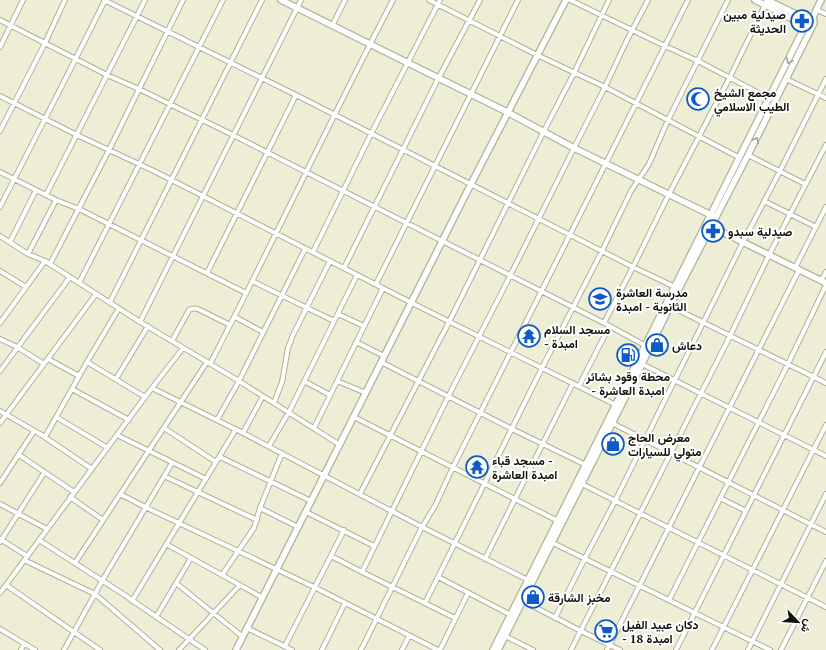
<svg xmlns="http://www.w3.org/2000/svg" width="826" height="650" font-family="'PT Serif',Vazirmatn,serif">
<style>
.lines{fill:none;stroke-linecap:round;stroke-linejoin:round}
.street-casing{stroke:#afb097;stroke-width:6}
.secondary-casing{stroke:#afb097;stroke-width:8}
.street{stroke:#fff;stroke-width:4}
.secondary{stroke:#fff;stroke-width:5.5}
.oneway{stroke:#a0a09d}
.labels{text-anchor:middle;dominant-baseline:central;stroke-width:4;stroke-linejoin:round;paint-order:stroke}
.poi-label{font-size:12px;font-weight:bold;fill:#111109;stroke:#fff;text-anchor:start}
</style>
<rect width="100%" height="100%" fill="#edeed5"/>
<g class="lines">
<g class="street-casing">
<path id="street" d="M104,0L296,95L633,267L675,287
M429,0L537,55L605,87L740,158
M570,0L665,46L698,61L770,99
M817,10L826,14
M0,20L107,75L139,89L233,135L541,291L604,323L648,347
M332,26L345,0
M0,47L23,0
M786,79L826,98
M0,96L77,135L156,172L412,303L616,405
M0,131L45,43L65,0
M748,155L805,184
M0,172L56,200L79,209L246,293
M46,195L145,0
M764,201L816,227
M0,207C35,138 71,69 105,0
M0,236L28,254L45,261L140,322L239,381L340,445
M10,242L36,190
M313,252L371,134L440,0
M28,254L56,200
M50,264L109,150L183,0
M344,268L438,79L480,0
M795,268L826,207
M0,271L26,287
M207,273L296,95
M252,281L334,321
M821,281L826,272
M79,283L223,0
M376,284L518,0
M110,302L262,0
M670,306L826,383
M338,314L364,326
M235,317L263,332
M140,322L301,0
M0,323L45,261
M604,323L633,267L669,194L730,77L765,5
M0,339L17,347L44,364
M172,341L189,310C192,308 194,308 198,309L230,325
M356,342L384,356
M48,359L79,376
M87,362L145,397
M381,362L512,429L586,465
M210,364C273,243 330,120 393,0
M642,364L826,456
M0,371L70,277
M116,379L148,326
M304,381L330,395
M337,381L366,393
M579,386L609,327
M152,388L243,433L422,527L528,580
M72,389L129,420
M274,403L282,382L288,348L293,335L330,261
M0,411L40,434L92,469
M56,417L108,448
M354,417L558,521
M217,420L239,381L305,249
M0,423L96,294
M612,423L826,532
M164,428L216,462
M314,428L383,288
M243,433L263,396
M117,435L206,479
M45,437L87,362L119,308
M269,446L289,412L357,275
M19,455L74,492
M220,457L311,501
M164,476L257,520
M0,483L34,431
M582,484L826,607
M120,494L145,507L314,587L438,650
M360,494L449,322L544,131L574,73L609,0
M70,497L103,520
M720,498L746,511
M0,504L47,529
M260,508L298,527
M306,512L374,546
M0,539L27,556
M39,540L120,592L205,650
M0,542L44,473
M551,542L770,650
M166,544L222,575L263,598
M331,556L362,572L455,618
M485,559L573,383
M24,560L95,594L160,650
M75,563L207,362
M362,572L448,397L510,276L574,148L605,87L627,40L648,0
M222,575L254,528L260,508L282,453
M438,577L511,615
M176,583L243,637
M6,585L100,650
M0,593L145,397L183,348
M669,600L788,364L826,285
M132,601L236,429
M523,601L581,631L620,650
M425,603L542,368L602,251L631,191L649,164L668,120L728,0
M156,617L191,558
M555,618L585,558L615,501L743,242L780,171L826,79
M247,628L292,650
M0,629L35,650
M505,636L533,650
M285,646L344,530
M21,650L24,644
M64,650L102,581L172,463
M179,650L240,585
M322,650L345,603
M361,650L422,527L435,506L453,467L688,0
M402,650L409,636
M440,650L468,593
M571,650L730,336L769,255L826,145
M607,650L799,270
M676,650L826,352
M712,650L826,425
M748,650L826,494
M781,650L826,561"/>
</g>
<g class="secondary-casing">
<path id="secondary" d="M281,0L507,112L574,148L713,216
M755,0L808,27
M767,0L810,21
M708,225L826,283
M236,650L471,184L566,0
M493,650L808,20L813,17
M498,650L642,364L670,306L748,155L814,23L813,17L821,0"/>
</g>
<use href="#street" class="street"/>
<use href="#secondary" class="secondary"/>
</g>
<defs><path id="oneway-chevron" d="M-2-3.5L2.5 0L-2 3.5" fill="none" stroke-width="1.6" stroke-linecap="round" stroke-linejoin="round"/></defs>
<g class="oneway">
<use href="#oneway-chevron" transform="translate(789 61) rotate(117)"/>
<use href="#oneway-chevron" transform="translate(756 140) rotate(-63)"/>
</g>
<defs>
<g id="pharmacy-ring" transform="scale(1.15)"><circle r="9.5" fill="#fff" stroke="#0e5bc5" stroke-width="1.5"/><path d="M-2-6h4v4h4v4h-4v4h-4v-4h-4v-4h4Z" fill="#0e5bc5"/></g>
<g id="mosque-ring" transform="scale(1.15)"><circle r="9.5" fill="#fff" stroke="#0e5bc5" stroke-width="1.5"/><path d="M3.5-4.9A6 6 0 1 0 3.5 4.9A5 5 0 1 1 3.5-4.9Z" fill="#0e5bc5"/></g>
<g id="school-ring" transform="scale(1.15)"><circle r="9.5" fill="#fff" stroke="#0e5bc5" stroke-width="1.5"/><path d="M0-5L7-2L0 1L-7-2ZM-4 1L0 2.5L4 1V4Q0 6-4 4Z" fill="#0e5bc5"/></g>
<g id="temple-ring" transform="scale(1.15)"><circle r="9.5" fill="#fff" stroke="#0e5bc5" stroke-width="1.5"/><path d="M0-6L5-2H3V0L6.5 2.5H4V6H1.5V3h-3V6H-4V2.5H-6.5L-3 0V-2H-5Z" fill="#0e5bc5"/></g>
<g id="shop-ring" transform="scale(1.15)"><circle r="9.5" fill="#fff" stroke="#0e5bc5" stroke-width="1.5"/><path d="M-5-2.5h2.3a2.7 3.5 0 0 1 5.4 0H5L5.5 6h-11ZM-1.5-2.5h3a1.5 2.3 0 0 0-3 0Z" fill="#0e5bc5"/></g>
<g id="fuel-ring" transform="scale(1.15)"><circle r="9.5" fill="#fff" stroke="#0e5bc5" stroke-width="1.5"/><path d="M-5.5-6h7V0h2V4h1.3V-2.5L3-4.5l.8-.8L6-3V5H2.5V1h-1V6h-7ZM-4.2-4.7v3.2H.2V-4.7Z" fill="#0e5bc5"/></g>
<g id="supermarket-ring" transform="scale(1.15)"><circle r="9.5" fill="#fff" stroke="#0e5bc5" stroke-width="1.5"/><path d="M-6-5.5h2.5l.6 2H6L4.5 2H-2.5L-4.4-4H-6ZM-1.5 3.2a1.3 1.3 0 1 0 .1 0ZM3 3.2a1.3 1.3 0 1 0 .1 0Z" fill="#0e5bc5"/></g>
</defs>
<g fill-rule="evenodd">
<use href="#pharmacy-ring" x="802" y="21"/>
<use href="#mosque-ring" x="698" y="99"/>
<use href="#pharmacy-ring" x="713" y="231"/>
<use href="#school-ring" x="600" y="299"/>
<use href="#temple-ring" x="529" y="336"/>
<use href="#shop-ring" x="657" y="345"/>
<use href="#fuel-ring" x="628" y="355"/>
<use href="#shop-ring" x="613" y="444"/>
<use href="#temple-ring" x="477" y="467"/>
<use href="#shop-ring" x="533" y="597"/>
<use href="#supermarket-ring" x="606" y="631"/>
</g>
<g class="labels">
<g class="poi-label">
<text x="786" y="14" text-anchor="end">صيدلية مبين<tspan x="786" dy="14">الحديثة</tspan></text>
<text x="714" y="92">مجمع الشيخ<tspan x="714" dy="14">الطيب الاسلامي</tspan></text>
<text x="728" y="231">صيدلية سبدو</text>
<text x="616" y="292">مدرسة العاشرة<tspan x="616" dy="14">الثانوية - امبدة</tspan></text>
<text x="544" y="329">مسجد السلام<tspan x="544" dy="14">- امبدة</tspan></text>
<text x="672" y="345">دعاش</text>
<text x="628" y="376" text-anchor="middle">محطة وقود بشائر<tspan x="628" dy="14">- امبدة العاشرة</tspan></text>
<text x="628" y="437">معرض الحاج<tspan x="628" dy="14">متولي للسيارات</tspan></text>
<text x="492" y="460">مسجد قباء -<tspan x="492" dy="14">امبدة العاشرة</tspan></text>
<text x="548" y="597">مخبز الشارقة</text>
<text x="622" y="624">دكان عبيد الفيل<tspan x="622" dy="14">- امبدة 18</tspan></text>
</g>
</g>
<g transform="translate(798 622) rotate(115)" stroke="#ffffff" stroke-width="3" paint-order="stroke">
<path d="M0-3L7 15L0 10L-7 15Z" fill="#111109"/>
<text y="-6" font-size="11" font-weight="bold" text-anchor="middle" fill="#111109">ش</text>
</g>
</svg>
